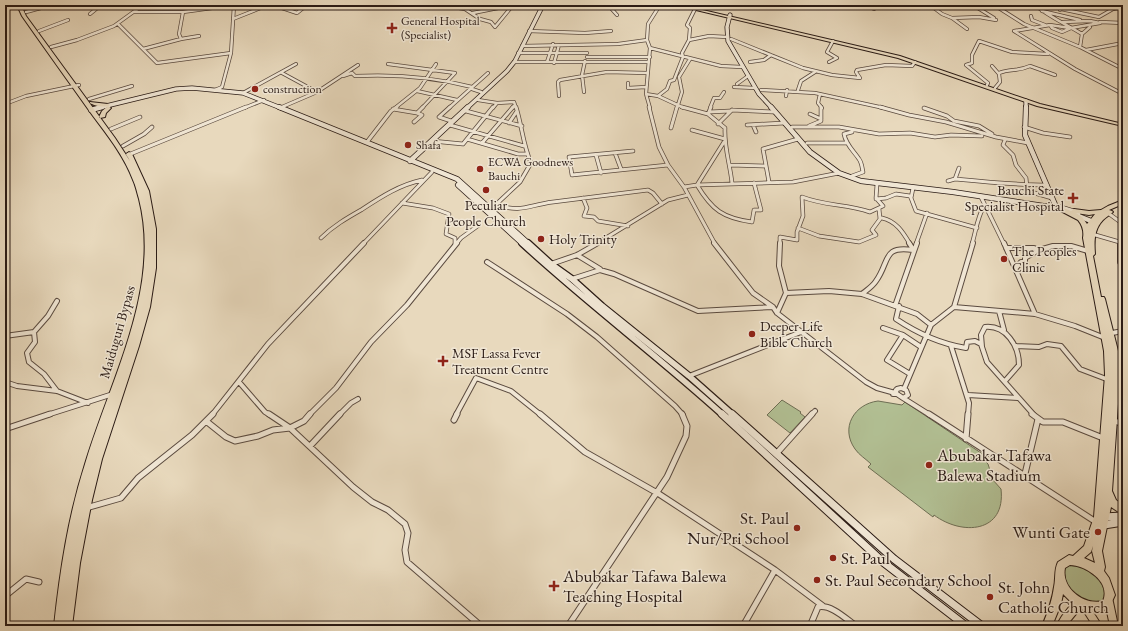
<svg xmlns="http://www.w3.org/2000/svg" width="1128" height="631" font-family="'EB Garamond',serif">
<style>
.green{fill:#b2c094;stroke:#6e6e54}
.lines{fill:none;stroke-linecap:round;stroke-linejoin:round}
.street-far3-casing{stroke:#5a4a3f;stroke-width:4}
.street-far2-casing{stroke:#5a4a3f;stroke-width:4.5}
.street-far1-casing{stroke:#5a4a3f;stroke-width:6}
.street-casing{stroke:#5a4a3f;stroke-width:7}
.secondary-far3-casing{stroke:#2a1b15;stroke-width:5}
.secondary-far2-casing{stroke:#2a1b15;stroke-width:6}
.secondary-far1-casing{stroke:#2a1b15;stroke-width:8}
.secondary-casing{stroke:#2a1b15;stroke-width:9}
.primary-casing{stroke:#2a1b15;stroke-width:2}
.highway-casing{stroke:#2a1b15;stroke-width:2}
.street-far3{stroke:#f0e6d4;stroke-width:2.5}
.street-far2{stroke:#f0e6d4;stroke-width:3}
.street-far1{stroke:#f0e6d4;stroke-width:4}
.street{stroke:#f0e6d4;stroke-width:5}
.secondary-far3{stroke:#f0e6d4;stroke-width:3.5}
.secondary-far2{stroke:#f0e6d4;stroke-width:4.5}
.secondary-far1{stroke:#f0e6d4;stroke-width:5.5}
.secondary{stroke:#f0e6d4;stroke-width:7}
.primary{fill:#e8d9bd;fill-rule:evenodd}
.highway{fill:#e8d9bd;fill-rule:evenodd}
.poi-dot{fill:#8f2418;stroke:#f0e6d4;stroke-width:1.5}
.labels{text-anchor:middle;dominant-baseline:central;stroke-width:3;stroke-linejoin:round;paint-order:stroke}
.far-poi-label{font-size:12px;fill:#2a1b15;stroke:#f0e6d4;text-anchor:start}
.poi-label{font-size:14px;fill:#2a1b15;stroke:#f0e6d4;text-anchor:start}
.street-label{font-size:14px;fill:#2a1b15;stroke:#f0e6d4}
.near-poi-label{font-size:17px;fill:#2a1b15;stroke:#f0e6d4;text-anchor:start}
</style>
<rect width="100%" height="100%" fill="#e8d9bd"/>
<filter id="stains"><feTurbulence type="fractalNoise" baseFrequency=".005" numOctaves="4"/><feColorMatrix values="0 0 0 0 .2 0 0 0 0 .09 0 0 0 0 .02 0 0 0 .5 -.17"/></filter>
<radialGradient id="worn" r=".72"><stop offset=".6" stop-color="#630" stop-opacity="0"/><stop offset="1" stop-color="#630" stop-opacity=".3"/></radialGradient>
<path class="green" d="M782,400L801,412L800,413L805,417L790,433L767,415Z
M878,401L902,405L905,402L984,455L983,459L988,464L993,480L1001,489C1006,533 962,536 934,515L933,517L868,467L871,464C866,459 859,455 855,449C840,428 854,404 878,401Z
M1079,564C1095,575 1109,580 1104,601L1086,603L1066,587L1063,569L1067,565Z"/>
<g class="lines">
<g class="street-far3-casing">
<path id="street-far3" d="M273,5L297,13L307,5
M440,5L465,9L480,19L491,22L495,27L513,5
M608,5L617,15
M866,5L874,9
M930,5L942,14L952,18
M973,5L994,18
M994,5L1024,24L1080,47L1123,69
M1035,5C1049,17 1066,24 1082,34
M1050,5L1060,7V10
M465,9L470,5
M1061,9L1099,17L1113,9L1123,7
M1042,11L1080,20
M26,12L52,5
M134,12H183L234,5
M473,13L513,5
M90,14L101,5
M1031,16L1032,20L1045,25
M233,19L268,5
M1063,22L1090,21L1100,23
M1100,22L1123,23
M118,24L157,63L231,53
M1050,25L1052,28L1062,32L1071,28L1100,23
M967,29L952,18L979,17L996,20
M39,31L68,20
M529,31L585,33L611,31
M1014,31L1075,69L1123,94
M1014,31L1050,25L1070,28
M181,39L199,36
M731,39L803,68L832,75L860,78L856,72L857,70L886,65L912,66L915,62
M689,40L709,36L727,37
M522,46L618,44L647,40
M51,47L77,40L114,26L143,5
M1080,47L1082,34L1090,27
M650,48L721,66L742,67
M143,49L181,39L179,34L183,12
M1086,50L1123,43
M518,53H587
M587,57H650
M514,62H649
M547,62L553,44
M750,62L764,60L771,55
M829,62L837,58L827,52L833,41
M554,63L559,45
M388,64L455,73L422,108
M992,66L999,74L1000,82L995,88
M282,73L317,92
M999,73C1011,68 1017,72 1030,66L1055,75
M343,76L352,73L355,76C395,74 434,77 472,87V89L481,92
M628,83V88L646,87
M737,84L748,76
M987,85L988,83L966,65L972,63V55L979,41L1012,52L1048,54
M734,87L755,88
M215,90L222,87L231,53L234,5
M761,90L815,93L884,108
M798,90L801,81L815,72
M417,91L457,100
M584,92L582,75L585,61
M243,93L296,64
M646,94L658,96L667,89L670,81L674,80L683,57L682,53L689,40L690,28L687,25L695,9
M820,94L818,103L822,108
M559,96L558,82L560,80L607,72L647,73
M658,96L684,108
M786,96L787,90
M89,99L132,86
M478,100L497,103L514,102L516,108
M5,104L26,96L79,85
M282,107L317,92L358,65
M244,108L264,100
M395,108L420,88L436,64
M449,108L488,73
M493,108L497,103
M512,108L515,105
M650,108L646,94L650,48L647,40L648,24L660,5
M677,108L682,92L679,77L690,59
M710,108L714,98H720L724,92"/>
</g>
<g class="street-far2-casing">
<path id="street-far2" d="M450,107L439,117L451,121
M649,107L659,147L668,165L684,187L715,244
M682,107L708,114L725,128C724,147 730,164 732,183
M880,107L909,115L946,122L996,137L1028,143
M924,108L947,116L954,121L979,126L992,134
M393,109L417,113
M732,110L774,112
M466,111L522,126
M709,112L730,111
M708,114L711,107
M810,114L821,119
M414,122L422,115L417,113L423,107
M509,123L517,111
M1122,123L1123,118
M718,124L732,110
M450,125L524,146
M747,125L784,123
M753,125L756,132
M809,126L821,121V107
M792,127H839L879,134L910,133L935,137L951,135L982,136
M1024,127L1043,133L1070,137
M671,128L677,107
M111,129L140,117
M692,130L725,139
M852,132L844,134C846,145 853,150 859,159C862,163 862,168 863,172L852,176
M467,139L518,154H527
M1005,140L1003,145L1013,155L1016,165L1026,178L1027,188L1031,192L1052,198
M432,141L463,144L493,107
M367,142L391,111L397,107
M482,143L513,107
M807,143H846
M123,146L144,134L152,127
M633,151L569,157L572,175L668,165
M615,153L621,169
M128,155L246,107
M596,155L601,173
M730,165L766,166
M955,179L959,168
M948,181L955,179C986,182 1016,185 1047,185
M769,182L763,149L798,139
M697,185C712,210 723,218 752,222L754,210H761L754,183
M697,185L724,142
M684,187L697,185L793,182L839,173
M913,188L911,198L916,211L977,228
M981,197L1004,244
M583,198L587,208L584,216L594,217L598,221L628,226
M876,199L886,198L896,194L910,196L911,198
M402,203L433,208L449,214L446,234L455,238V244
M496,205C523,213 528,205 553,202C585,198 616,194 648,190L653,193L662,204
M489,211L520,182L531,163C523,145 522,126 516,107
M1108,213L1123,224
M882,218C896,221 903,232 910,244
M798,228L819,236L859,242L876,235L872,230L880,219L879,209
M1092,234L1123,243
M321,238C333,226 347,218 361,210C381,197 399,185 422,180
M1120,242V244
M363,244L432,172
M456,244L461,238L479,225
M596,244L668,200L688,195
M780,244V237L797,240V232L803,216L802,197C825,206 847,204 870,212L883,206L876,198L877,184
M916,244L927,213
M972,244C976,231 977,218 984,206"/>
</g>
<g class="street-far1-casing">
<path id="street-far1" d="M714,243L753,293L773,307L777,313L866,382L877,388L895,393L896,390
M909,243L913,249
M1004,243L1035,314
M1120,243V262
M1006,248H1034L1038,250
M577,255L600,269
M487,262L567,314L597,337L675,406L683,415
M551,264L577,255L598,243
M1016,268L1021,262H1025V258L1039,250L1053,246H1071L1088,251
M572,279L600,270L614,274L698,311L772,307
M786,293L829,291L862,294L917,314L931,325
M862,294C867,290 873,286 876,281C890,262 882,245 913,250
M57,301L48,316L34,332L35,342L27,353L29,362L44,374L57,391
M895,306L917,243
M899,306L896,319C917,333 941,344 966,348L967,342L975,341L981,344L987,362L1034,415
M954,307L1035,314L1075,326L1105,338
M999,311L1004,330
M777,313L786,293L779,266L780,243
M883,328L903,335L921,347
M903,335L887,360L910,374
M5,336L34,332
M1111,337L1112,333L1123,331
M951,346L969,403L968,415
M1015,346L1039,347L1047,344L1061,346L1080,369L1109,380
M982,347L981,335L985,327C1006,325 1019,346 1019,365L1005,381
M689,376L801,332
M5,382L17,386L57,391L88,403
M239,382L265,412L270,415
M904,389L931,325L954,307L973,243
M893,394H897L903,398L908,395L906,390L901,388L897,389L896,392
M968,395L1018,398
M903,398L930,415
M47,415L113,394
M212,415L268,344L364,243
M309,415L336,388L371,342L407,305L457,243
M339,415L351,403L358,399
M456,415L476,378L511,391L541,415
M811,415L815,411"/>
</g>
<g class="street-casing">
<path id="street" d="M269,414L290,428L353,487L372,502L388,510L405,524L408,533L405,550L407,562L481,626
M540,414L585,452L659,494L775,570L823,606
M929,414L1096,522
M1032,414L1043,422H1063L1103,438
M454,420L457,414
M1112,420L1123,424
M206,421L226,437L235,441L258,436L273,430L290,428L304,421L310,414
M5,429L50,414
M966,439L968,414
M310,446L340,414
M776,454L812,414
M1024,478L1038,419
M86,508L121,498L138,478L192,435L213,414
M5,596L26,579L39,582
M568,626L667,477L686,436L687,426L682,414
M743,626L775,570
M810,626L818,607C831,604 846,619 856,626"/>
</g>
<g class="secondary-far3-casing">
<path id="secondary-far3" d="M730,15L727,27L728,41L759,94L772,108
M98,108L176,89L192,88L243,93L281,108
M467,108L507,71L515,61L543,5
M1026,108V101"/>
</g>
<g class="secondary-far2-casing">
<path id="secondary-far2" d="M279,107L457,179L529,244
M771,107L810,152L839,173L861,181L953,192L1063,209
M1026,107L1025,135L1056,207
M91,110L102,107
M410,161L468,107
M458,185L523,244
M1059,207L1078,213
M1076,215L1096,223"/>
</g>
<g class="secondary-far1-casing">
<path id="secondary-far1" d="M522,243C587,303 658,356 723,415
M528,243L551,264L572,279L602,306L689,376L733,415"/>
</g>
<g class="secondary-casing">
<path id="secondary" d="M722,414L883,562L966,626
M732,414L894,559L982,626
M1103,517L1123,516
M1104,525L1123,522"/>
</g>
<g class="primary-casing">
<path id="primary" d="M675,5H681L900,56L1040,104L1123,124V126L1037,106L898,58Z
M1109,598L1112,599L1113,602L1118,626H1110L1105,602L1106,599Z
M1083,600L1086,601L1102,626H1093L1079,604L1080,601Z"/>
</g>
<g class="highway-casing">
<path id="highway" d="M17,5H21L26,16L115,138L130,161L126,154L129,152L132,154L149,191L156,229V268L150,307L139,346L102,459L92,500L80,563L72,626H54C60,571 68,517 85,464C110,380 162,289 139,199C137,193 136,186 133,180C124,156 108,136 93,116C69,82 45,49 22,16Z
M90,102L108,104L110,105C106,108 94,106 90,103Z
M108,106L111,108L106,113L105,117L100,118L99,117L102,111Z
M1123,200V204L1109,210L1112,211L1113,212C1110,215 1106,217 1103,220C1094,229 1094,242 1095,254L1093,256L1101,297H1104L1105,299L1118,351L1120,375L1112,491L1116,500L1123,505V515L1111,507L1102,551L1105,567L1104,571L1109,578L1115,595L1109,608C1099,613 1091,612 1081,608L1066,626H1056L1062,616L1072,603L1063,594L1061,604L1052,626H1042C1048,612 1052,601 1054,587C1056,578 1054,570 1058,562L1069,555L1073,556L1084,546L1094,517L1105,375L1104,351L1083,238C1084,232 1083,226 1078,220L1055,208L1058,206L1071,211L1074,209L1089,211L1101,210L1108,206ZM1076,213L1089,215L1095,214L1087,224L1082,217ZM1093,546L1092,551L1095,563L1084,558L1091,552ZM1070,565C1087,566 1111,582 1103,601C1084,606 1061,588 1065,568Z"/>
</g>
<use href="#street-far3" class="street-far3"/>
<use href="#street-far2" class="street-far2"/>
<use href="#street-far1" class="street-far1"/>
<use href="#street" class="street"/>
<use href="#secondary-far3" class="secondary-far3"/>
<use href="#secondary-far2" class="secondary-far2"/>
<use href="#secondary-far1" class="secondary-far1"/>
<use href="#secondary" class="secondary"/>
<use href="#primary" class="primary"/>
<use href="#highway" class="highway"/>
</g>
<g class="poi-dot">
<path d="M390 22h4v4h4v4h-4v4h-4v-4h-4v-4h4z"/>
<circle cx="255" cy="89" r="4"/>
<circle cx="408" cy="145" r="4"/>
<circle cx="480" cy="169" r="4"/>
<circle cx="486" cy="190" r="4"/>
<path d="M1071 192h4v4h4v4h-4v4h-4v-4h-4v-4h4z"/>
<circle cx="541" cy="239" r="4"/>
<circle cx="1004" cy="259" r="4"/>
<circle cx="752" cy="334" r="4"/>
<path d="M441 355h4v4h4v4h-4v4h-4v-4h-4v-4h4z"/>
<circle cx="929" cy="465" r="4"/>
<circle cx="797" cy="528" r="4"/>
<circle cx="1098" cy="532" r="4"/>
<circle cx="833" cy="558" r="4"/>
<circle cx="817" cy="580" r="4"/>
<path d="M552 580h4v4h4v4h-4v4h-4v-4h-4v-4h4z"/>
<circle cx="990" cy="597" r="4"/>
</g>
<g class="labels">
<g class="far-poi-label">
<text x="401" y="21">General Hospital<tspan x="401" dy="14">(Specialist)</tspan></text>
<text x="263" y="89">construction</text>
<text x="416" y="145">Shafa</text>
<text x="488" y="162">ECWA Goodnews<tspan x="488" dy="14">Bauchi</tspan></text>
</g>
<g class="poi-label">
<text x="1064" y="190" text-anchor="end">Bauchi State<tspan x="1064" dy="16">Specialist Hospital</tspan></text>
<text x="486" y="205" text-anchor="middle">Peculiar<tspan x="486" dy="16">People Church</tspan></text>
<text x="549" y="239">Holy Trinity</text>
<text x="1012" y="251">The Peoples<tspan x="1012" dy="16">Clinic</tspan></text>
<text x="760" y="326">Deeper Life<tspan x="760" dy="16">Bible Church</tspan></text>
<text x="452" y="353">MSF Lassa Fever<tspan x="452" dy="16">Treatment Centre</tspan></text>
</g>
<g class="street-label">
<text transform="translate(117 332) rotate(-74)">Maiduguri Bypass</text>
</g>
<g class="near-poi-label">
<text x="937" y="455">Abubakar Tafawa<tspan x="937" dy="20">Balewa Stadium</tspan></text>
<text x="789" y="518" text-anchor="end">St. Paul<tspan x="789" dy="20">Nur/Pri School</tspan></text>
<text x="1090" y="532" text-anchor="end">Wunti Gate</text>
<text x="841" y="558">St. Paul</text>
<text x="563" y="576">Abubakar Tafawa Balewa<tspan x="563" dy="20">Teaching Hospital</tspan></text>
<text x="825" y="580">St. Paul Secondary School</text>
<text x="998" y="587">St. John<tspan x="998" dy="20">Catholic Church</tspan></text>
</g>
</g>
<rect width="1128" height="631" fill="none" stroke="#e8d9bd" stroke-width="20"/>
<rect x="6" y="6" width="1116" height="619" fill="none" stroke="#2a1b15" stroke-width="2"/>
<rect x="10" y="10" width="1108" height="611" fill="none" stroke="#2a1b15"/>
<rect width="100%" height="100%" filter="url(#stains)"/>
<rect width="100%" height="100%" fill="url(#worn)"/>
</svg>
